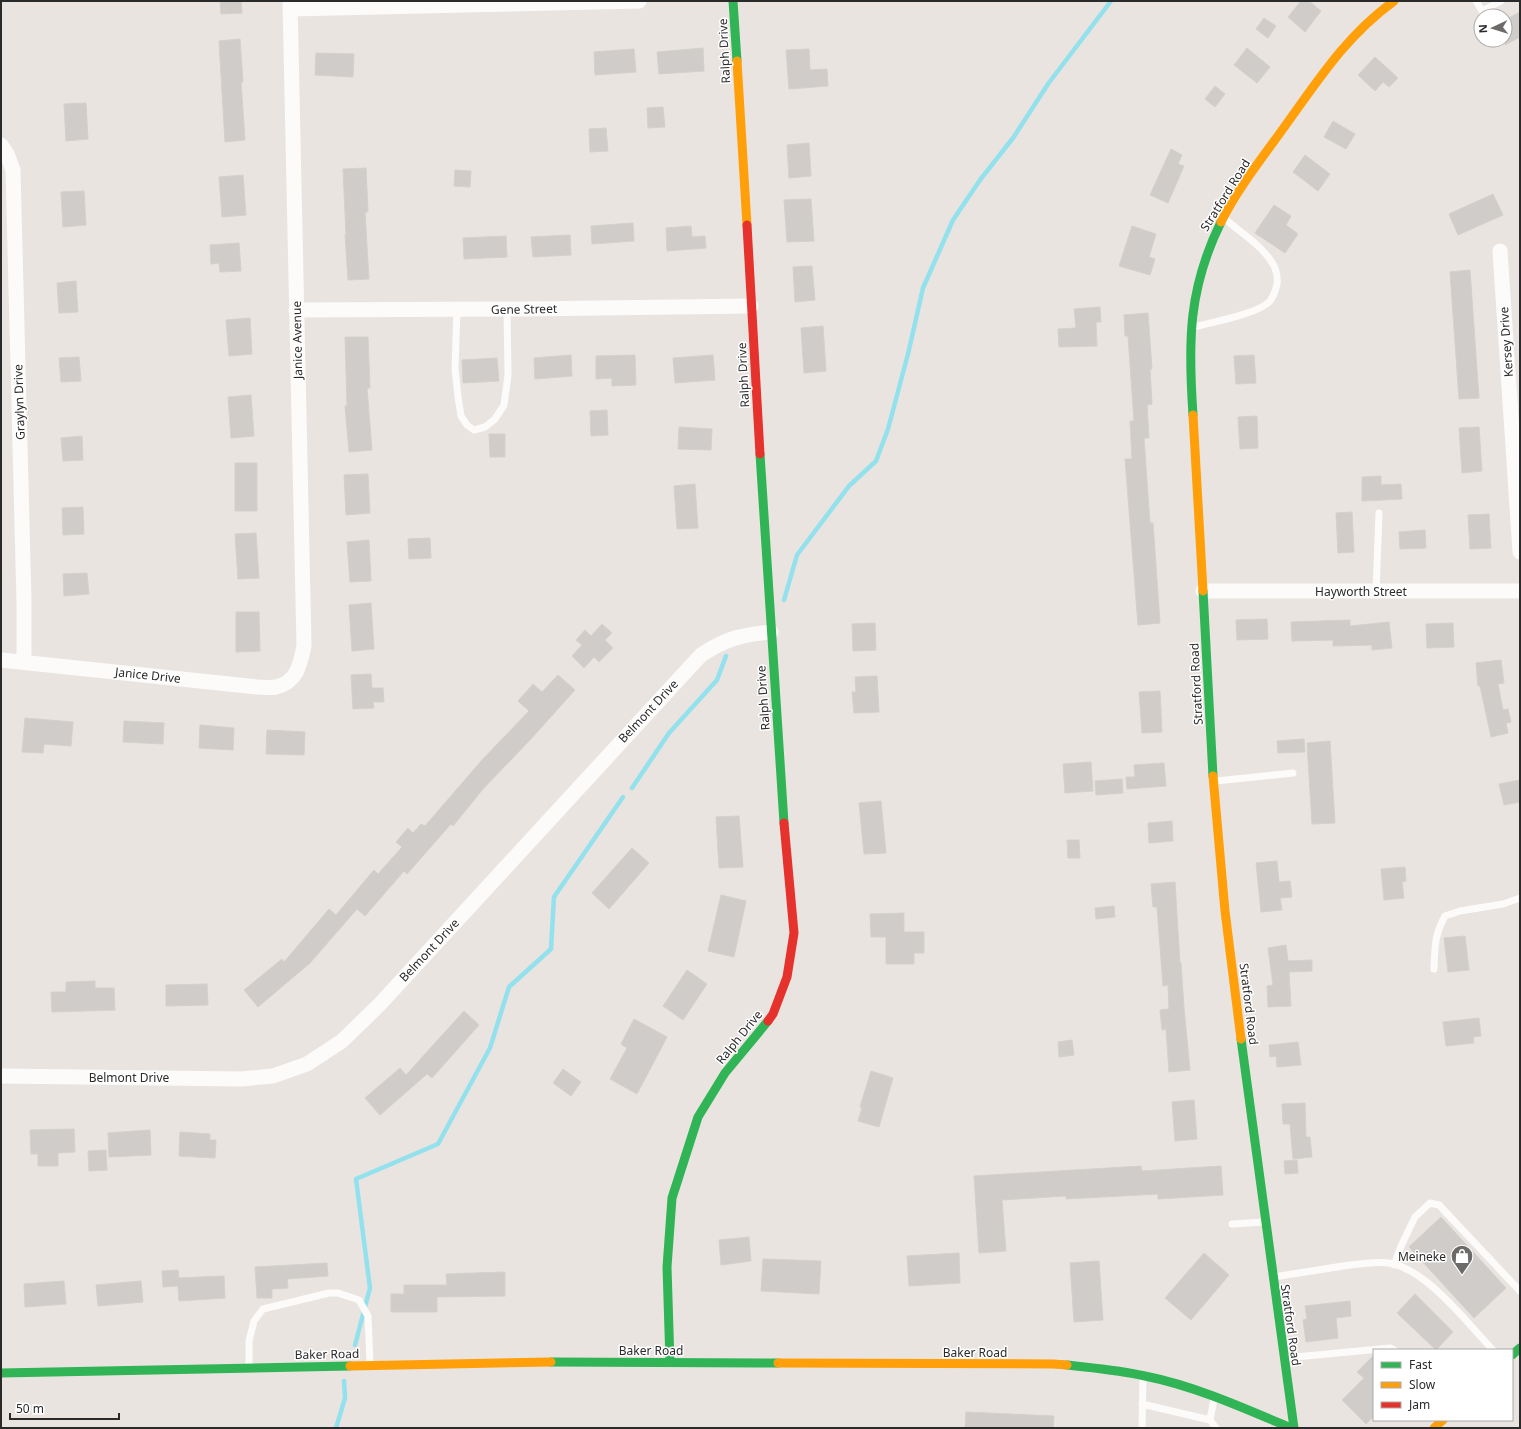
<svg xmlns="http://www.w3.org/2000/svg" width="1521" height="1429" font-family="'Noto Sans',sans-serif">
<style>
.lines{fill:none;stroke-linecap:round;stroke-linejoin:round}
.stream{stroke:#92e1ed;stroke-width:4.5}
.building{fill:#cfccc9;stroke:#d4d0cc}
.lane{stroke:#fcfbfa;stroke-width:7}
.street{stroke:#fcfbfa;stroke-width:15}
.fast{stroke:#30b455;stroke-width:9}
.slow{stroke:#ff9f0a;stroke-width:9}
.jam{stroke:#e5322d;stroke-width:9}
.labels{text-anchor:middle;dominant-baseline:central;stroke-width:3;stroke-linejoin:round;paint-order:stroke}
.street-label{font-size:12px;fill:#2a2a2a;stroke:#fff}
.poi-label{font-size:12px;fill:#2a2a2a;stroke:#fff;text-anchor:end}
</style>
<rect width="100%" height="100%" fill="#e9e4e0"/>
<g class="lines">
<path class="stream" d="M784,600L797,555L849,486L876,461L888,429L908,354L923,288L953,220L980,180L1013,138L1048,84L1111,1
M632,788L669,733L717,680L726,656
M355,1345L370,1288L356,1179L438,1144L490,1048L509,987L551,949L554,897L623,797
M336,1428L345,1398L344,1381"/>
</g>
<path class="building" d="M220,1H241L242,13L221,14Z
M1301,1H1309L1321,11L1305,32L1288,17Z
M1520,12V37L1505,45V20Z
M1264,18L1276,26L1268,38L1256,29Z
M240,39L243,82H241L245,140L225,142L219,41Z
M703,48L704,71L659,74L657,52Z
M1247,48L1270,67L1257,83L1234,65Z
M634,49L636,72L595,75L594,52Z
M809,49L810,70L827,69L828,86L789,89L786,50Z
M316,53L354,54L353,77L315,75Z
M1375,57L1398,78L1389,87L1383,82L1375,91L1358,75Z
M1215,86L1225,94L1215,107L1205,99Z
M86,103L88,139L66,141L64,104Z
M663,107L665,127L648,128L647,108Z
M1333,121L1355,134L1346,149L1324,137Z
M606,128L608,151L590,152L589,129Z
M809,143L811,176L789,178L787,145Z
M1171,149L1182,155L1178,164L1184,166L1168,203L1150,195Z
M1305,155L1330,174L1318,191L1293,172Z
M366,168L368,212H365L369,279L348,280L345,234H346L343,169Z
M455,170L471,171L470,187L454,186Z
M243,175L246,215L222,217L219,177Z
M84,191L86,225L63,227L61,192Z
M1493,194L1503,215L1458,235L1449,214Z
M811,199L814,241L787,242L784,200Z
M1274,205L1291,216L1286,225L1298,234L1285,253L1255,233Z
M633,223L634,241L592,244L591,226Z
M691,226L692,237L705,236L706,248L667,251L666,228Z
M1132,226L1156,234L1149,257L1155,259L1150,275L1119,266Z
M570,235L571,255L533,257L531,237Z
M506,236L507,257L464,259L463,238Z
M239,243L241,271L220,272L219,263L211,264L210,245Z
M812,266L815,300L795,302L793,267Z
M1470,270L1479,398L1459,399L1450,272Z
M76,281L78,312L59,313L57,283Z
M1100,307L1101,322H1096L1097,346L1059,347L1058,329L1076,328L1074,309Z
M1148,313L1152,369H1150L1152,404L1147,405L1149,438H1144L1150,523H1153L1160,623L1138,625L1125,459H1132L1130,421H1134L1128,336H1125L1124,315Z
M250,318L252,354L229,356L226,320Z
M823,326L826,371L804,373L801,328Z
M345,337H368L370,388H367L372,450L349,452L345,406H347Z
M571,355L572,376L535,379L534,358Z
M635,355L636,385L612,386V378L596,379V356Z
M713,355L715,380L675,383L673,358Z
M1254,355L1256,383L1236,384L1234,356Z
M79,357L81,381L61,382L59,358Z
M497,358L499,381L463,383L462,360Z
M251,395L254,436L231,438L228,397Z
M607,410L608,435L591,436L590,411Z
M1257,416L1258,448L1240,449L1238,417Z
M679,427L712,429L711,450L678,449Z
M1479,427L1482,471L1462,473L1459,428Z
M489,434H505V457H490Z
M82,436L83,460L63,461L61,438Z
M235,463H257V511H235Z
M368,474L370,513L346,515L344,475Z
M1381,476V485L1401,484L1402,499L1362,501V477Z
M695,484L698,528L677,529L674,486Z
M83,507L84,534L63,535L62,508Z
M1352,512L1354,552L1338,553L1336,513Z
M1489,514L1491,548L1470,549L1468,515Z
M1425,530L1426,548L1400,549L1399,532Z
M256,533L259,578L238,579L235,534Z
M430,538L431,558L409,559L408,539Z
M369,540L371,581L350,582L347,542Z
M87,573L89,594L64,596L63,574Z
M371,603L374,649L352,651L349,605Z
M236,612H259L260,651L236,652Z
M1267,619L1268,639L1237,640L1236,620Z
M1350,620V626L1389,622L1392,648L1372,650V645L1333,646V640L1292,641L1291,622Z
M875,623L876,650L853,651L852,624Z
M1453,623L1454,647L1427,648L1426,624Z
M602,624L612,633L605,640L613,648L599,662L594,657L584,668L572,656L582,645L576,640L585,630L591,636Z
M1501,660L1504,683L1498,684L1503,710L1508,709L1511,722L1506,723L1508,733L1491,737L1480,686H1478L1476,663Z
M371,674L372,688H383L384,702H373L374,708L353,709L351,675Z
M558,675L575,690L530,740L483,789L453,826L451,824L407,874L404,871L365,916L357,909L310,963L258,1007L244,990L282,959L284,962L329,909L336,915L374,870L378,874L402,847L396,842L408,828L413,833L421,824L425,826L482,760L529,711L518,701L533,684L542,692Z
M877,676L879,712L854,713L852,692H856L855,677Z
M1160,691L1162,732L1142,733L1139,692Z
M25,718L73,722L71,746L44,744L43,753L22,752Z
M124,721L164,723L163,744L123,742Z
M200,725L234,728L233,750L199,748Z
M267,730L305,732L304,755L266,754Z
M1304,739L1305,752L1278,753L1277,741Z
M1330,741L1335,823L1312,824L1307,743Z
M1091,762L1093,791L1065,793L1063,764Z
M1164,763L1166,786L1127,789L1126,777H1135L1134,765Z
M1122,779L1123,793L1096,795L1095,781Z
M1520,780V802L1504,805L1499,784Z
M881,801L886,853L864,854L859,803Z
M739,816L743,867L719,868L716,817Z
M1172,821L1173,841L1149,843L1148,823Z
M1067,840H1079L1080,858H1068Z
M632,848L649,863L609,909L592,893Z
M1277,861L1279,882L1290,881L1292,897L1280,898L1282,910L1261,912L1256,863Z
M1405,867L1406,881L1402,882L1404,898L1384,900L1381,869Z
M1175,882L1180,963H1181L1184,1008L1190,1070L1169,1072L1166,1029L1162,1030L1160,1010L1169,1009L1168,985L1163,986L1157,907H1153L1151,884Z
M721,895L746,901L734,957L708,951Z
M1114,906L1115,917L1096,919L1095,908Z
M904,913V932H924V953H914V964H886V937H871L870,914Z
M1465,936L1469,970L1448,972L1444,938Z
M1286,945L1288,961L1312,960V971L1289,972L1291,1006L1268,1007L1267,986L1273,985L1268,948Z
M687,970L707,984L683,1020L663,1006Z
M95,981V988H114L115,1010L52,1012L51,992H66V982Z
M207,984L208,1005L166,1006V985Z
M464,1011L479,1025L432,1078L427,1074L380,1115L365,1098L400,1068L406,1075Z
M1479,1018L1481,1036L1473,1037L1474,1043L1446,1046L1443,1022Z
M634,1019L667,1037L637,1094L610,1079L627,1048L621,1044Z
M1072,1040L1074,1055L1059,1057L1058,1042Z
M1298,1042L1301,1065L1277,1067L1276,1056L1270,1057L1269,1045Z
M563,1069L581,1082L571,1096L553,1083Z
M871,1071L893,1078L879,1127L858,1121L862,1108L860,1107Z
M1194,1100L1197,1139L1175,1141L1172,1102Z
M1305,1103L1306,1137H1310L1312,1157L1293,1159L1290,1124H1283L1282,1104Z
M74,1129L75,1152L58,1153V1166H38V1154H31L30,1130Z
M150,1130L151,1155L109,1157L108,1133Z
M180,1132L210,1134V1140H216L215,1158L179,1156Z
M106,1150L107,1170L89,1171L88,1151Z
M1297,1160L1298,1173L1285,1174L1284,1161Z
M1141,1166L1142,1171L1221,1166L1223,1195L1158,1199V1194L1066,1199V1196L1002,1200L1006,1251L979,1253L974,1176Z
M1441,1217L1506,1288L1474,1318L1409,1247Z
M749,1237L751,1261L721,1265L719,1240Z
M959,1253L960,1283L909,1286L907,1256Z
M1204,1253L1229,1275L1191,1320L1165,1298Z
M763,1259L821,1261L819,1294L761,1291Z
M1099,1261L1103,1320L1074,1322L1070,1263Z
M327,1263L328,1276L287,1279L288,1288L272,1289V1298H257L255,1267Z
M178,1270L179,1278L224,1276L225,1298L179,1301L178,1286L163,1287L162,1271Z
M505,1272V1296L437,1297V1312H391V1294H404V1285H447L446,1274Z
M64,1281L66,1304L25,1307L24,1284Z
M141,1281L143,1302L98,1306L96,1285Z
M1415,1294L1453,1332L1436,1350L1397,1313Z
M1350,1301L1351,1316L1336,1318L1338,1338L1306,1342L1303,1320L1307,1319L1305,1306Z
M1374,1355V1416L1366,1424L1342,1400L1364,1378L1357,1372Z
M966,1412L1054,1416L1053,1428H965Z"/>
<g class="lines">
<path class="lane" d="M1476,1L1482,11L1501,1
M457,310L455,369L458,397L461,416L467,425L474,430L485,427L495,419L504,405L508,375L507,309
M1194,327C1212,322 1258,314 1270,301C1273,297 1276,289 1277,284C1278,275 1276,268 1271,261C1260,244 1240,232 1225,219
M1376,591L1379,513
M1216,781L1293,773
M1434,969C1435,947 1434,936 1445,916L1460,911L1503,904L1520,898
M1232,1224L1264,1222
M1394,1265L1401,1246L1415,1217L1430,1203L1439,1205L1520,1291
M1274,1277C1297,1273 1320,1270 1343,1266C1358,1264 1374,1261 1389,1263C1428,1270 1466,1322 1493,1350
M1285,1358L1390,1348L1394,1350
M249,1365V1341L254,1321L263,1309L329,1293H338L359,1300L368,1316L370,1364
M1214,1399L1210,1420L1216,1428
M1142,1404L1210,1420
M1142,1428L1143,1378"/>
<path class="street" d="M290,9L639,1
M1,145L7,154L13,170L24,602V662
M1500,251L1520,552
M296,310L524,309L751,306
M1203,591H1520
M1,660L257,687C263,687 270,688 276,687C297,682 300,665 304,646L290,1
M1,1076L241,1079L273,1076L307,1064L342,1041L380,1004L701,655C727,638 741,635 771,632"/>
<path class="fast" d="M733,1L737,61
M1193,415C1188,342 1188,289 1221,222
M760,454L784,823
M1203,591L1213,776
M1241,1039L1294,1428
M1512,1355L1520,1348
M551,1362L778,1363
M670,1362L667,1267L672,1198L698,1117L725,1073L768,1021
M1067,1365C1093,1368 1119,1370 1145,1376C1195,1386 1244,1408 1291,1428
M1,1373L350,1366"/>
<path class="slow" d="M737,61L747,225
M1221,222C1238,188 1263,157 1285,126C1319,79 1346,36 1394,1
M1193,415L1203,591
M1213,776L1225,911L1241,1039
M778,1363L1053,1364L1067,1365
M350,1366L551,1362
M1434,1428L1443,1420"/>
<path class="jam" d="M747,225L760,454
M768,1021L773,1014L787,977L794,933L784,823"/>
</g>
<defs>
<g id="shop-pin" transform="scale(1.15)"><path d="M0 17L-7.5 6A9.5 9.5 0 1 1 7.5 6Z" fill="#6d6b6a" stroke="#fff"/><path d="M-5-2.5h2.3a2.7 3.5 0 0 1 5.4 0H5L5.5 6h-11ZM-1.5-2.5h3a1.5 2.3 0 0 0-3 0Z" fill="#fff"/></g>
</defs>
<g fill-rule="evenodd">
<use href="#shop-pin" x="1462" y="1256"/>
</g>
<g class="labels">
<g class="street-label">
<text transform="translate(724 51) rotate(-93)">Ralph Drive</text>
<text transform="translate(1225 195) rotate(-58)">Stratford Road</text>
<text transform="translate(524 309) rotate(-1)">Gene Street</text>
<text transform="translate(297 340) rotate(-91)">Janice Avenue</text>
<text transform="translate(1506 342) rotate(-94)">Kersey Drive</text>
<text transform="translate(743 375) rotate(-93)">Ralph Drive</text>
<text transform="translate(19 402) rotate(-92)">Graylyn Drive</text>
<text x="1361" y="591">Hayworth Street</text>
<text transform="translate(148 675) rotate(6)">Janice Drive</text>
<text transform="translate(1196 684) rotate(-93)">Stratford Road</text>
<text transform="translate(763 698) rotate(-94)">Ralph Drive</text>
<text transform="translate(648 711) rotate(-47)">Belmont Drive</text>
<text transform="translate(429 950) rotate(-47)">Belmont Drive</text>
<text transform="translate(1249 1004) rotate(83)">Stratford Road</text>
<text transform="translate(739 1037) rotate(-51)">Ralph Drive</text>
<text x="129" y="1077">Belmont Drive</text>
<text transform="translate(1291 1325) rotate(82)">Stratford Road</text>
<text x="651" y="1350">Baker Road</text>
<text x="975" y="1352">Baker Road</text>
<text transform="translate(327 1354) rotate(-1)">Baker Road</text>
</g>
<g class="poi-label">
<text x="1446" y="1256">Meineke</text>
</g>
</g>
<rect width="1521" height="1429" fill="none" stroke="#2a2a2a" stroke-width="4"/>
<rect x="1373" y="1349" width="140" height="72" fill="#ffffff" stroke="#aaaaaa"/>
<rect x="1381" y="1362" width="20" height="6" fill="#30b455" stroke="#aaaaaa"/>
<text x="1409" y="1369" font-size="12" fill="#2a2a2a">Fast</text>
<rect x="1381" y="1382" width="20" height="6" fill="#ff9f0a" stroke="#aaaaaa"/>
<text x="1409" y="1389" font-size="12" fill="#2a2a2a">Slow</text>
<rect x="1381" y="1402" width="20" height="6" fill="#e5322d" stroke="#aaaaaa"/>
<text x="1409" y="1409" font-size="12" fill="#2a2a2a">Jam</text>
<g transform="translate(1493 28) rotate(266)"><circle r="19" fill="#ffffff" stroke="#aaaaaa"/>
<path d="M0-3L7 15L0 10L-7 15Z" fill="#6d6b6a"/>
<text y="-6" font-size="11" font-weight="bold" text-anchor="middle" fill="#2a2a2a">N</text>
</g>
<path d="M10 1413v6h109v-6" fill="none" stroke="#2a2a2a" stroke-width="2"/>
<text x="16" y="1413" font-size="12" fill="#2a2a2a" stroke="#ffffff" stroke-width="3" paint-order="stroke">50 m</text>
</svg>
